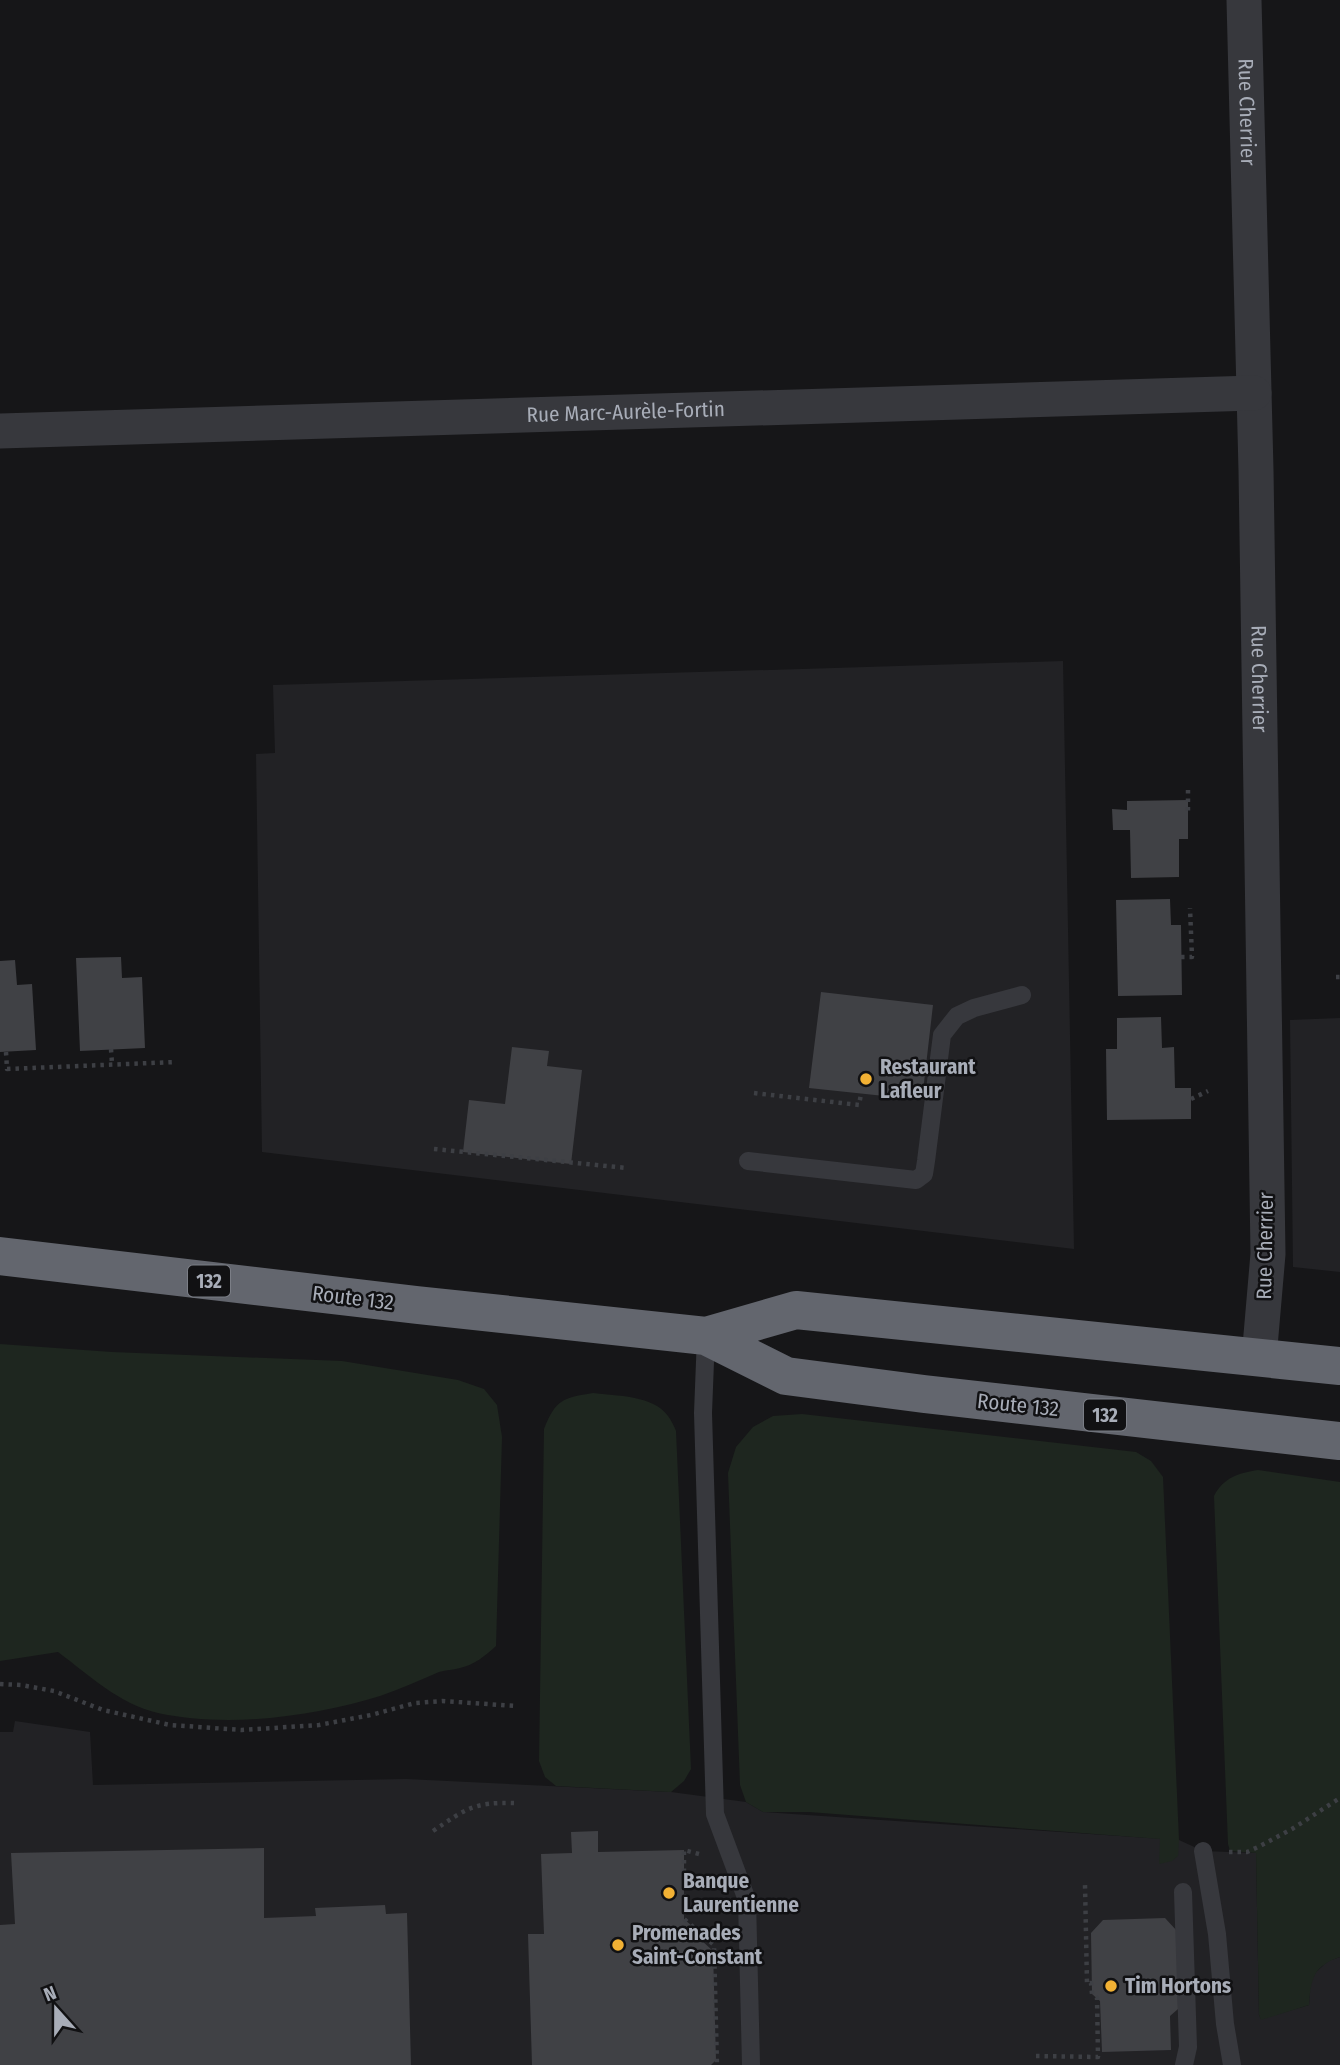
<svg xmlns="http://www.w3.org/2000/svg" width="1340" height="2065" font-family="'Fira Sans Condensed',sans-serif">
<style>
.built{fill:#222225}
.green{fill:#1e261f}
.building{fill:#404145}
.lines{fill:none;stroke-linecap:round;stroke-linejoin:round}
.path{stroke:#3d3f44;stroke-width:4.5;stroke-dasharray:3.5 5;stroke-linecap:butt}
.lane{stroke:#37383d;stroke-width:18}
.street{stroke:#37383d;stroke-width:35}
.highway{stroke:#63666e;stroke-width:38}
.poi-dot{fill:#f2b134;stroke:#111113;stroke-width:2.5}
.labels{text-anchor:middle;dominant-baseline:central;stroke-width:5;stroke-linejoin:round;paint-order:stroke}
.shield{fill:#111113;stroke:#7b7e86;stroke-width:2}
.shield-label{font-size:19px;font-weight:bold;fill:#a8adb8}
.street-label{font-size:21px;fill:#a8adb8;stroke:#111113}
.poi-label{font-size:21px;font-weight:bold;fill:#a8adb8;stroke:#111113;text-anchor:start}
</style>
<rect width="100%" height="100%" fill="#161618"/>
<path class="built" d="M1063,661L1074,1249L262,1152L256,754L275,753L273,685Z
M1340,1018V1272L1293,1267L1290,1020Z
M15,1721L90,1732L93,1785L406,1779L671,1792L746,1802L763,1812L1179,1840L1203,1851L1256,1853L1259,2015L1261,2019L1309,2005L1310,1983L1316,1972L1328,1961L1340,1957V2065H0V1732H13Z"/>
<path class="green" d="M0,1344L112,1352L342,1361L458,1380L484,1389L497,1405L502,1437L496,1646C485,1656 474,1665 460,1668C453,1670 446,1670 439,1672C420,1680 400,1689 380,1696C313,1717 226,1728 158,1713C119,1704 89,1675 58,1652L0,1661Z
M593,1393C616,1396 653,1395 668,1416C671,1420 674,1426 676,1431L691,1769L684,1781L671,1792L556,1786L545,1777L539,1761L544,1429C556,1399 563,1398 593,1393Z
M802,1414L1136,1452L1151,1461L1163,1477L1179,1840L1178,1856L1172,1861L1159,1864L1160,1839L809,1812H763L746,1802L740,1785L728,1473L736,1447L753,1427L773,1416Z
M1258,1470L1340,1482V1957C1313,1966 1311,1979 1309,2005L1261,2020L1259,2015L1256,1853L1230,1851L1228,1844L1214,1496C1224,1477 1239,1473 1258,1470Z"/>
<path class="building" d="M1188,800V839H1179V877L1131,878L1130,830H1113L1112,809L1127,810V801Z
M1170,899L1171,925H1181L1182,995L1118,996L1116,900Z
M121,957L122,978L142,977L145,1048L80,1051L76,958Z
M15,960L17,985L32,984L36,1050L0,1052V961Z
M821,992L933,1005L922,1100L809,1088Z
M1161,1017L1162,1048L1174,1047L1175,1088H1191V1119L1107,1120L1106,1049H1117V1018Z
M512,1047L549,1051L547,1066L582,1070L571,1164L463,1152L469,1100L505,1104Z
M598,1831V1852L684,1850V1919L700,1933V1939L713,1951L716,2060L711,2065H532L528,1934H544L541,1854L572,1853L571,1832Z
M264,1848V1918L316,1916L315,1908L385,1905L386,1914L407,1913L411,2065H0V1925L15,1924L11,1853Z
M1165,1918L1177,1931L1178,2009L1170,2016L1171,2050L1102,2052L1100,2001L1092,1994L1091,1933L1103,1920Z"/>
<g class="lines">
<path class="path" d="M1188,790V813
M1181,957H1192L1190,908
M1336,977H1340
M111,1049L112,1064
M6,1052L7,1069L175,1062
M754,1093L859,1105L861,1094
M1191,1099L1208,1091
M434,1149L627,1168
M0,1684L21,1685L54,1691L103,1710L170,1725L242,1730L319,1725L371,1715L415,1703L442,1701L516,1706
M433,1831C466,1809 473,1802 514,1803
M1229,1852H1247L1258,1847L1292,1829L1340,1798
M699,1854L684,1850V1919L714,1945L717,2065
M1036,2056L1098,2057L1097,1998L1092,1994L1091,1983L1087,1984L1085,1885"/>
<path class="lane" d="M748,1161L916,1180L924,1174L926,1161L942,1035L957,1016L974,1008L1022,995
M706,1336L703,1413L715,1814L747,1900L751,2065
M1203,1851L1217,1934L1225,2024L1232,2065
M1183,1892L1188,2047L1184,2065"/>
<g class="street">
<path id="s1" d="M1244,0L1256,470L1268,1254L1259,1358"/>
<path id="s2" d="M0,431L1254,393"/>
</g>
<path class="highway" d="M0,1256L417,1305L706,1336L786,1376L924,1394L1340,1441
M706,1336L796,1310L1340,1366"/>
</g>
<g class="poi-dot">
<circle cx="866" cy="1079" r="7"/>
<circle cx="669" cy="1893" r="7"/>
<circle cx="618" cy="1945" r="7"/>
<circle cx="1111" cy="1986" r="7"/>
</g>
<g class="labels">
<g class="shield">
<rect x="188" y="1265.5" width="42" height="31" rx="5"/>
<rect x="1084" y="1399.5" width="42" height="31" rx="5"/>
</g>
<g class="shield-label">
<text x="209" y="1281">132</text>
<text x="1105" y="1415">132</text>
</g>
<g class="street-label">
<text stroke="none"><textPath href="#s1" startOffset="112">Rue Cherrier</textPath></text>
<text stroke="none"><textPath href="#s2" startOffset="626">Rue Marc-Aurèle-Fortin</textPath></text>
<text stroke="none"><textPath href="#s1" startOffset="679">Rue Cherrier</textPath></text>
<text transform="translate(1265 1246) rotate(-89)">Rue Cherrier</text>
<text transform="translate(353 1298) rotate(7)">Route 132</text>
<text transform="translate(1018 1405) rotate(6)">Route 132</text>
</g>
<g class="poi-label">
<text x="880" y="1067">Restaurant<tspan x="880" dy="24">Lafleur</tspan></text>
<text x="683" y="1881">Banque<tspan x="683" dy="24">Laurentienne</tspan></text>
<text x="632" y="1933">Promenades<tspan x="632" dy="24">Saint-Constant</tspan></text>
<text x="1125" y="1986">Tim Hortons</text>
</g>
</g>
<g transform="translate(56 2009) rotate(339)" stroke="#111113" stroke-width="5" paint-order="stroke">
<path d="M0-5L12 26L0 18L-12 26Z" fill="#a8adb8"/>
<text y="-10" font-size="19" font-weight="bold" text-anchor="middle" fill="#a8adb8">N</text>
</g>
</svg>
